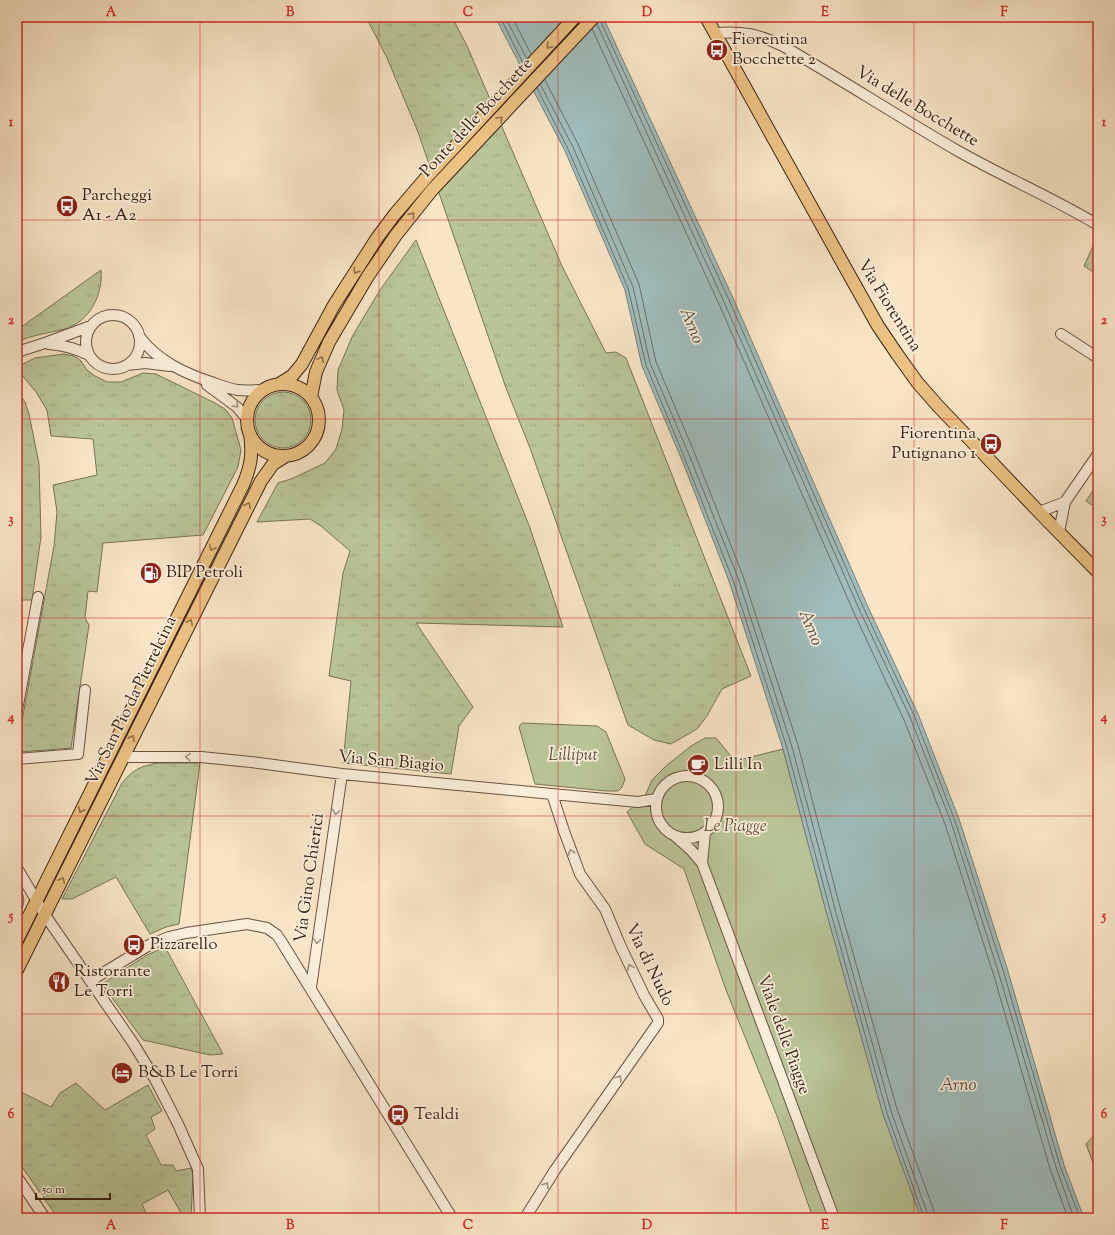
<svg xmlns="http://www.w3.org/2000/svg" width="1115" height="1235" font-family="'Sorts Mill Goudy',serif">
<style>
.grass{fill:url(#grass-tufts);stroke:#797356}
.park{fill:#b9c598;stroke:#797356}
.water{fill:#9fbdbc;stroke:#767f78}
.lines{fill:none;stroke-linecap:round;stroke-linejoin:round}
.shore{stroke:#6c6f68;stroke-width:1}
.minor-casing{stroke:#695240;stroke-width:12}
.major-casing{stroke:#392113;stroke-width:14}
.minor{stroke:#faeeda;stroke-width:10}
.major{stroke:#ecc283;stroke-width:12}
.oneway{stroke:#92724b}
.oneway2{stroke:#a39280}
.grid{fill:none;stroke:#d62828;stroke-width:1;stroke-opacity:0.55}
.labels{text-anchor:middle;dominant-baseline:central;stroke-width:3.5;stroke-linejoin:round;paint-order:stroke}
.poi-label{font-size:17px;fill:#392113;stroke:#faeeda;text-anchor:start}
.street-label{font-size:17px;fill:#392113;stroke:#faeeda}
.park-label{font-size:17px;font-style:italic;fill:#5f523b;stroke:#faeeda}
.water-label{font-size:18px;font-style:italic;fill:#585046;stroke:#faeeda}
.neatline{fill:none;stroke:#d62828;stroke-width:1.5}
.grid-label{font-size:13px;text-anchor:middle;font-weight:bold;fill:#d62828}
</style>
<defs>
<pattern id="grass-tufts" width="24" height="20" patternUnits="userSpaceOnUse"><rect width="24" height="20" fill="#b9c598"/><path d="M3 7l-1-3M5 7V3M7 7l1-3M15 17l-1-3M17 17v-4M19 17l1-3" fill="none" stroke="#a0a982"/></pattern>
</defs>
<rect width="100%" height="100%" fill="#f8e5c6"/>
<filter id="stains"><feTurbulence type="fractalNoise" baseFrequency=".005" numOctaves="4"/><feColorMatrix values="0 0 0 0 .2 0 0 0 0 .09 0 0 0 0 .02 0 0 0 .5 -.17"/></filter>
<radialGradient id="worn" r=".72"><stop offset=".6" stop-color="#630" stop-opacity="0"/><stop offset="1" stop-color="#630" stop-opacity=".3"/></radialGradient>
<path class="grass" d="M366,17H452L467,46L562,266L606,353L616,352L626,358L751,676L722,689L707,716L697,729L671,744L654,740L628,725L530,448L506,388L418,132L387,58Z
M416,240L530,528L563,627L416,623L473,707L459,726L451,774L343,763L351,681L329,676L343,573L350,551L321,526L310,519L257,522L278,483L291,479L325,463L336,449L342,429L344,410L337,390L338,370L353,335L380,290Z
M1094,244L1098,245V275L1084,266Z
M101,270C103,295 90,321 65,329C49,333 32,335 17,342V330Z
M64,354L74,356L81,361L87,370L95,376L107,382H121L143,373L156,374L215,403L225,409L232,418L241,450L238,467L203,535L103,543L97,592L88,591L85,618L89,625L71,748L20,752L17,750V748L54,546L57,512L53,485L97,475L93,439L51,436L47,410L36,392L17,369V367L35,358Z
M18,392L25,402L29,414L39,464L41,537L32,600H17Z
M255 420a28 28 0 1 1 56 0a28 28 0 1 1-56 0Z
M1098,483V509L1086,501Z
M120,743L124,744L52,888L49,886Z
M158,763H200L179,924L166,927L150,934L116,877L72,899H62L122,783C133,770 140,766 158,763Z
M165,947L223,1054L210,1055L143,1040L102,984L147,955Z
M76,1083L105,1110L148,1085L162,1111L151,1117L155,1129L146,1135L161,1165H173L176,1171L191,1168L193,1175L191,1218H184L168,1190L142,1204L148,1218H58L17,1160V1090L51,1107L60,1093Z
M1098,1131V1176L1086,1144Z"/>
<path class="park" d="M522,723L597,726L606,732L625,779L622,787L618,791H607L535,784L519,727Z
M705,738H716L735,761L783,749L826,911L883,1114L921,1218H813L777,1116L726,990L684,869L645,844L627,812L645,796L652,780L666,766L691,746Z
M17,883C27,899 25,903 17,920Z"/>
<path class="water" d="M495,17H603L733,298L868,607L918,714L959,819L1007,968L1064,1165L1084,1218H921L883,1114L826,911L783,749L729,581L682,460L642,366L625,290L565,151Z"/>
<g class="lines">
<path class="shore" d="M500,17L523,63
M505,17L527,59
M512,17L531,54
M600,20L729,300L864,609L914,715L955,821L1003,970L1060,1166L1080,1218
M597,24L724,302L860,611L910,717L951,822L998,971L1056,1167L1074,1218
M592,29L719,304L854,613L904,720L945,824L993,973L1050,1169L1068,1218
M545,80L578,144L639,284L656,362L695,454L743,576L798,745L840,907L897,1109L934,1211L935,1218
M540,84L573,147L633,287L650,363L690,457L738,578L792,747L835,909L891,1111L929,1218
M537,88L568,149L628,288L646,365L685,459L733,580L787,748L830,910L887,1113L924,1218"/>
<g class="minor-casing">
<path id="minor" d="M716,33C743,31 758,34 783,46C842,80 899,117 958,151C1004,177 1053,198 1098,225
M86 342a27 27 0 1 1 54 0a27 27 0 1 1-54 0Z
M1061,334L1098,358
M139,336C157,361 186,374 214,383C222,386 230,389 238,390C247,391 255,390 263,390
M49,344C63,345 75,348 89,355
M17,352L45,343L91,326
M127,365L145,363L170,366
M207,385L237,407L248,420
M1039,512L1065,502L1098,454
M1059,532L1065,502
M17,710L38,597
M123,757H201L251,762L342,774L552,794L638,802L656,799
M17,759L78,754L85,690
M656 807a31 31 0 1 1 62 0a31 31 0 1 1-62 0Z
M675,836L691,850L702,863L834,1218
M702,863L705,833
M17,868L45,915L133,1043L155,1079L178,1124L198,1169L200,1218
M90,981L151,944L169,937L186,933L247,924L267,928L277,935L281,941L452,1218
M311,987L342,774
M17,1177L45,1218
M525,1218L555,1170L658,1023V1019L644,995L621,947L605,909L580,874L564,831L552,794"/>
</g>
<g class="major-casing">
<path id="major" d="M706,17L846,269L878,326L897,354L917,382L938,406L1039,512L1098,572
M279,384L292,376L302,364L334,305L377,238L395,214L425,179L575,17
M247 420a36 36 0 1 1 72 0a36 36 0 1 1-72 0Z
M311,397L316,372L329,342L368,276L396,235L432,190L594,17
M17,940L243,485C251,466 253,454 250,434
M17,970L261,481L273,464L286,456"/>
</g>
<use href="#minor" class="minor"/>
<use href="#major" class="major"/>
</g>
<defs><path id="oneway-chevron" d="M-2-3.5L2.5 0L-2 3.5" fill="none" stroke-width="1.6" stroke-linecap="round" stroke-linejoin="round"/></defs>
<g class="oneway">
<use href="#oneway-chevron" transform="translate(549 46) rotate(133)"/>
<use href="#oneway-chevron" transform="translate(500 119) rotate(-47)"/>
<use href="#oneway-chevron" transform="translate(412 215) rotate(-51)"/>
<use href="#oneway-chevron" transform="translate(356 271) rotate(123)"/>
<use href="#oneway-chevron" transform="translate(321 359) rotate(-66)"/>
<use href="#oneway-chevron" transform="translate(248 505) rotate(-63)"/>
<use href="#oneway-chevron" transform="translate(212 548) rotate(117)"/>
<use href="#oneway-chevron" transform="translate(190 622) rotate(-63)"/>
<use href="#oneway-chevron" transform="translate(132 738) rotate(-63)"/>
<use href="#oneway-chevron" transform="translate(81 810) rotate(116)"/>
<use href="#oneway-chevron" transform="translate(62 880) rotate(-64)"/>
</g>
<g class="oneway2">
<use href="#oneway-chevron" transform="translate(236 405) rotate(42)"/>
<use href="#oneway-chevron" transform="translate(188 757) rotate(-179)"/>
<use href="#oneway-chevron" transform="translate(336 812) rotate(98)"/>
<use href="#oneway-chevron" transform="translate(571 852) rotate(-110)"/>
<use href="#oneway-chevron" transform="translate(317 941) rotate(98)"/>
<use href="#oneway-chevron" transform="translate(630 967) rotate(-116)"/>
<use href="#oneway-chevron" transform="translate(619 1078) rotate(-56)"/>
<use href="#oneway-chevron" transform="translate(546 1185) rotate(-58)"/>
</g>
<path class="grid" d="M200,17V1218M379,17V1218M558,17V1218M736,17V1218M914,17V1218M17,220H1098M17,419H1098M17,618H1098M17,816H1098M17,1014H1098"/>
<defs>
<g id="bus-disc" transform="scale(1.15)"><circle r="9.5" fill="#8f2418" stroke="#faeeda"/><path d="M-5-6H5V4H4V6H2V4H-2V6H-4V4H-5ZM-3.5-4V0h7V-4ZM-3.5 1.2v1.5H-2V1.2ZM2 1.2v1.5H3.5V1.2Z" fill="#fff"/></g>
<g id="fuel-disc" transform="scale(1.15)"><circle r="9.5" fill="#8f2418" stroke="#faeeda"/><path d="M-5.5-6h7V0h2V4h1.3V-2.5L3-4.5l.8-.8L6-3V5H2.5V1h-1V6h-7ZM-4.2-4.7v3.2H.2V-4.7Z" fill="#fff"/></g>
<g id="cafe-disc" transform="scale(1.15)"><circle r="9.5" fill="#8f2418" stroke="#faeeda"/><path d="M-5.5-4.5H6V0H3Q3 3.5 0 3.5H-2.5Q-5.5 3.5-5.5 0ZM3-3.2v2h1.7v-2ZM-6 4.5H4V6H-6Z" fill="#fff"/></g>
<g id="restaurant-disc" transform="scale(1.15)"><circle r="9.5" fill="#8f2418" stroke="#faeeda"/><path d="M-5-6h1v4h1v-4h1v4h1v-4h1v5L-1.5 .5V6h-2V.5L-5-1ZM5-6V6H3V1.5H1.5Q1.5-4 5-6Z" fill="#fff"/></g>
<g id="hotel-disc" transform="scale(1.15)"><circle r="9.5" fill="#8f2418" stroke="#faeeda"/><path d="M-6-4.5h1.5V1H6V5H4.5V3h-9V5H-6ZM-4 0a1.8 1.8 0 1 1 3.6 0ZM.5 0V-2.5h3Q6-2.5 6 0Z" fill="#fff"/></g>
</defs>
<g fill-rule="evenodd">
<use href="#bus-disc" x="717" y="50"/>
<use href="#bus-disc" x="67" y="206"/>
<use href="#bus-disc" x="991" y="444"/>
<use href="#fuel-disc" x="151" y="573"/>
<use href="#cafe-disc" x="698" y="765"/>
<use href="#bus-disc" x="134" y="945"/>
<use href="#restaurant-disc" x="59" y="982"/>
<use href="#hotel-disc" x="122" y="1073"/>
<use href="#bus-disc" x="398" y="1115"/>
</g>
<g class="labels">
<g class="poi-label">
<text x="732" y="40">Fiorentina<tspan x="732" dy="20">Bocchette 2</tspan></text>
<text x="82" y="196">Parcheggi<tspan x="82" dy="20">A1 - A2</tspan></text>
<text x="976" y="434" text-anchor="end">Fiorentina<tspan x="976" dy="20">Putignano 1</tspan></text>
<text x="166" y="573">BIP Petroli</text>
<text x="714" y="765">Lilli In</text>
<text x="150" y="945">Pizzarello</text>
<text x="74" y="972">Ristorante<tspan x="74" dy="20">Le Torri</tspan></text>
<text x="138" y="1073">B&amp;B Le Torri</text>
<text x="414" y="1115">Tealdi</text>
</g>
<g class="street-label">
<text transform="translate(917 107) rotate(31)">Via delle Bocchette</text>
<text transform="translate(477 118) rotate(-47)">Ponte delle Bocchette</text>
<text transform="translate(889 306) rotate(58)">Via Fiorentina</text>
<text transform="translate(132 701) rotate(-64)">Via San Pio da Pietrelcina</text>
<text transform="translate(391 762) rotate(5)">Via San Biagio</text>
<text transform="translate(310 878) rotate(-82)">Via Gino Chierici</text>
<text transform="translate(649 965) rotate(64)">Via di Nudo</text>
<text transform="translate(783 1035) rotate(70)">Viale delle Piagge</text>
</g>
<g class="park-label">
<text x="573" y="756">Lilliput</text>
<text x="735" y="827">Le Piagge</text>
</g>
<g class="water-label">
<text transform="translate(691 326) rotate(68)">Arno</text>
<text transform="translate(810 628) rotate(68)">Arno</text>
<text x="958" y="1086">Arno</text>
</g>
</g>
<rect width="1115" height="1235" fill="none" stroke="#f8e5c6" stroke-width="44"/>
<path d="M36 1193v6h74v-6" fill="none" stroke="#392113" stroke-width="2"/>
<text x="42" y="1193" font-size="12" fill="#392113" stroke="#faeeda" stroke-width="3" paint-order="stroke">50 m</text>
<rect x="22" y="22" width="1071" height="1191" class="neatline"/>
<g class="grid-label">
<text x="111" y="16">A</text>
<text x="290" y="16">B</text>
<text x="468" y="16">C</text>
<text x="647" y="16">D</text>
<text x="825" y="16">E</text>
<text x="1004" y="16">F</text>
<text x="11" y="126">1</text>
<text x="1104" y="126">1</text>
<text x="11" y="324">2</text>
<text x="1104" y="324">2</text>
<text x="11" y="523">3</text>
<text x="1104" y="523">3</text>
<text x="11" y="721">4</text>
<text x="1104" y="721">4</text>
<text x="11" y="920">5</text>
<text x="1104" y="920">5</text>
<text x="11" y="1118">6</text>
<text x="1104" y="1118">6</text>
<text x="111" y="1229">A</text>
<text x="290" y="1229">B</text>
<text x="468" y="1229">C</text>
<text x="647" y="1229">D</text>
<text x="825" y="1229">E</text>
<text x="1004" y="1229">F</text>
</g>
<rect width="100%" height="100%" filter="url(#stains)"/>
<rect width="100%" height="100%" fill="url(#worn)"/>
</svg>
